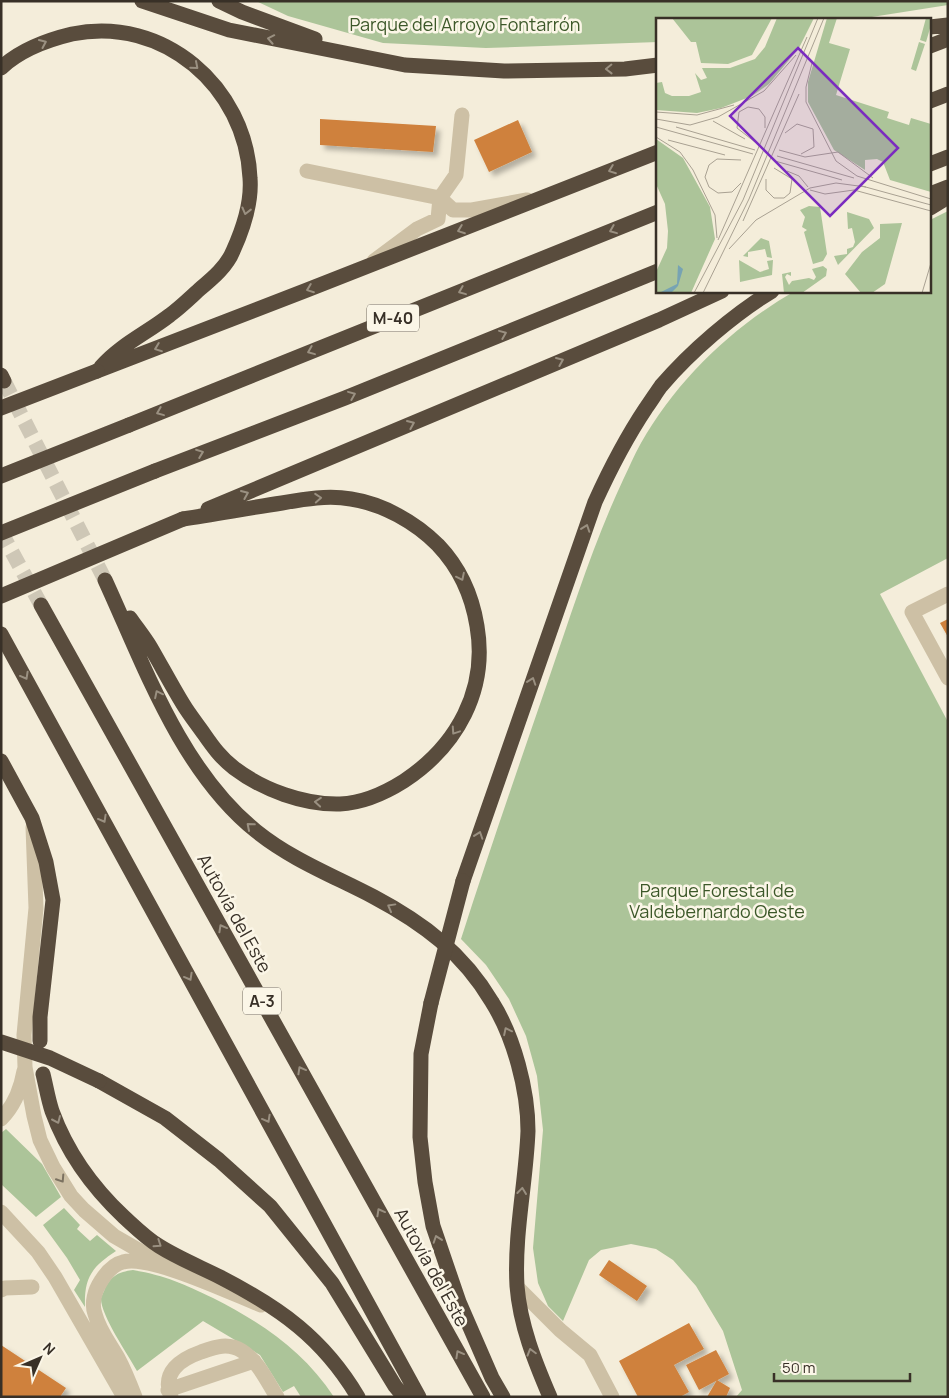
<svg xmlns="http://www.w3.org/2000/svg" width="949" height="1398" font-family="Manrope,sans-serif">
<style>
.green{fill:#acc499}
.building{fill:#cf813c;filter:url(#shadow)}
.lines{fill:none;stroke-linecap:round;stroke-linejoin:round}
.highway-tunnel{stroke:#cec7b6;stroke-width:15;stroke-dasharray:15 8;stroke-linecap:butt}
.minor{stroke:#cdc0a5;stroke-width:15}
.highway{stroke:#594c3d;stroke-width:15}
.highway-bridge{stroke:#594c3d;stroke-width:15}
.oneway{stroke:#9a9081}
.oneway2{stroke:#7b7160}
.labels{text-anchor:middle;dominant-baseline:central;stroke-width:5;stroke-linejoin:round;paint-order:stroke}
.shield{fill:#fbf6e7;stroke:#726b61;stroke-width:1}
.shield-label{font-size:16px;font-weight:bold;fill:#383027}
.park-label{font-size:18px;fill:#3c5829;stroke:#fbf6e7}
.street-label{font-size:18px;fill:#383027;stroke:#fbf6e7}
.inset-road{fill:none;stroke:#a9a192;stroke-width:1}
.view{fill:#7b2cbf;fill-opacity:0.15;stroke:#7b2cbf;stroke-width:2.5}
.inset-edge{fill:none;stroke:#383027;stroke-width:2.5}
</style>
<defs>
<filter id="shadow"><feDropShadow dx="4.5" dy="4.5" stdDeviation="2.5" flood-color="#0004"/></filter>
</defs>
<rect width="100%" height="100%" fill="#f4edda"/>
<path class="green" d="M256,1H948V5L859,19H658V42L486,48L383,43L288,16Z
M948,211V558L880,594L948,722V1397H736L742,1390L723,1331L696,1286L673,1260L656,1249L631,1244L601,1250L589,1260L563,1321L548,1306L538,1283L533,1248L543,1130L537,1076L526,1036L509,999L486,965L461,939C489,852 519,765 549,678C572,612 593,544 623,480C629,468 634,455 641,443C677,380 732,327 795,291H930V220Z
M6,1129L42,1164L61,1197L36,1217L1,1184V1133Z
M64,1208L80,1225L77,1229L90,1241L97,1235L116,1251C92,1267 84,1277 85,1307L74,1290L80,1280L67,1258L43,1225Z
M133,1270C167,1276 183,1284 213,1298C262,1323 303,1350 334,1397H301L294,1386L283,1392L260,1355L203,1321L137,1371C128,1355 100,1314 101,1298C102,1295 103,1293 104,1291C110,1276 118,1272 133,1270Z"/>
<path class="building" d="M320,119L436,126L433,152L320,145Z
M518,120L532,152L489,172L474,140Z
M948,619V637L940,623Z
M609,1260L647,1286L637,1301L599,1275Z
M689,1323L704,1349L674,1365L689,1392L680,1397H638L619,1361Z
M1,1345L66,1388L60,1397H1Z
M716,1350L729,1374L699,1390L686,1365Z
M717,1380L730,1388L726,1397H707Z"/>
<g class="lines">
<path class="highway-tunnel" d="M4,381L105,580
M1,532L41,605"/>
<path class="minor" d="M307,171L440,198L456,175L462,115
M374,261L417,229L438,219L440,198L453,210H472L527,200
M948,594L912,612L948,678
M33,827L36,908L24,1035L25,1067L34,1116L40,1140L53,1167L71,1196L84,1210L114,1236L173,1270
M1,1119C14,1106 21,1088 24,1071
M1,1212L38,1252L55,1277L124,1397
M518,1288L560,1330L590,1355L612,1397
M1,1290L5,1288L32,1287
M168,1390L254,1361
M135,1397C130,1384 125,1371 118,1358C110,1344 99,1330 95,1314C91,1303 95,1290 101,1281C106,1273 114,1264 123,1262C149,1254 233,1294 261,1305
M171,1397C161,1372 181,1359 201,1352C215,1347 228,1342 242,1351C258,1361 267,1381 277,1397"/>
<path class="highway" d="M142,1L229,30L405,65L504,71L625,69L658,65
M219,1L242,12L315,39
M930,27L948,25
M930,46L948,39
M1,68C20,50 47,40 72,34C163,15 246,87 250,178C252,203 243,229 233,251C227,266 213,278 201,288C191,297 181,307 170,315C147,333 120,345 101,367
M930,101L948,94
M930,164L948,157
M930,194L948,187
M930,208L948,197
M97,371L307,290L658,152
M1,375L4,381
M129,425L658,212
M155,471L345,398L658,271
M208,509L659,320L722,291
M105,580C144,665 181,771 256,831C292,860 334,876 374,897C423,923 463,953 492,1002C514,1037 528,1090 528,1131C526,1183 514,1234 517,1286C520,1325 535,1362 550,1397
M41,605L483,1397
M130,618C137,628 145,638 151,648C162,667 172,686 183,704C189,714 197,724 204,734C213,747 221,758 234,768C263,790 304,805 340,804C363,803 385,793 404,781C457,746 488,690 477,626C472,595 459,567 438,545C415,522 383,504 351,499C328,495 305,499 282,503C249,508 216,514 183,519
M1,634L419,1397
M1,761L32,818L46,862L53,900L40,1017V1041
M463,881L595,502C610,469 626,438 646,408C651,401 656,393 661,386C691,351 733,315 772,291
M431,1003L421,1054L420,1137L425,1182L433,1226L459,1302L492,1378L503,1397
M43,1074C46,1086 48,1099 52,1111C67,1152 92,1187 124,1217C135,1227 146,1238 159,1246C178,1258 200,1267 220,1277C280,1308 323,1338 358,1397
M99,1081L165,1118L219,1160L270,1206L332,1283L395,1386L404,1397"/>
<path class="highway-bridge" d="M1,408L97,371
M1,476L129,425
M1,533L155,471
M1,596L183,519
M431,1003L463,881
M1,1042L50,1058L99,1081"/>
</g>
<defs><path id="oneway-chevron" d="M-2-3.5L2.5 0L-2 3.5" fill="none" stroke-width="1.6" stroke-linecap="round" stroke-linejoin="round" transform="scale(1.25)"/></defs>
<g class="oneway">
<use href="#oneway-chevron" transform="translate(271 39) rotate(-169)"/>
<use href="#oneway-chevron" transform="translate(43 43) rotate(-24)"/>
<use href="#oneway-chevron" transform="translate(195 66) rotate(41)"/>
<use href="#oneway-chevron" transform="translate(609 69) rotate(179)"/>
<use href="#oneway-chevron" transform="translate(612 170) rotate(159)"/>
<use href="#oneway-chevron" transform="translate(246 211) rotate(104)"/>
<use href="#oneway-chevron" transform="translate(461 230) rotate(159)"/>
<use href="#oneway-chevron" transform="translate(613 230) rotate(158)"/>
<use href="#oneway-chevron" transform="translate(310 289) rotate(159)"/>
<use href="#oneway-chevron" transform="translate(462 291) rotate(158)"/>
<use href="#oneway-chevron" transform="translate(503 334) rotate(-22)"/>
<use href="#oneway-chevron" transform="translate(158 348) rotate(159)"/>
<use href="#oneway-chevron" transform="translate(311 351) rotate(158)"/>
<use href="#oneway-chevron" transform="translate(560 361) rotate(-23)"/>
<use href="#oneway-chevron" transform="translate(352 395) rotate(-22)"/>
<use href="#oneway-chevron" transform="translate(160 412) rotate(158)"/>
<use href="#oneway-chevron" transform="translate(411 424) rotate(-23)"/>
<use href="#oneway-chevron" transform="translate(200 453) rotate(-21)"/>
<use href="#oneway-chevron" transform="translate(245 494) rotate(-23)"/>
<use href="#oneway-chevron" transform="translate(318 498) rotate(-4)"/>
<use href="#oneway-chevron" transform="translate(586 528) rotate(-71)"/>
<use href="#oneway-chevron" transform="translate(461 577) rotate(64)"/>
<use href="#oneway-chevron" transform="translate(25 676) rotate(61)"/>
<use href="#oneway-chevron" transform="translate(532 681) rotate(-71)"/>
<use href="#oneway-chevron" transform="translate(158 694) rotate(-116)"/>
<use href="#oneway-chevron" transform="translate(455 731) rotate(124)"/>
<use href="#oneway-chevron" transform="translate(318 802) rotate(-175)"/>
<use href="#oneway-chevron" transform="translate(103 819) rotate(61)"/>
<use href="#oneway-chevron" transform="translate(250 826) rotate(-139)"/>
<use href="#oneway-chevron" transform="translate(479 835) rotate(-71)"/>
<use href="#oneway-chevron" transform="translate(391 907) rotate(-151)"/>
<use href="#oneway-chevron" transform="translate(222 928) rotate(-119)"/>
<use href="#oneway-chevron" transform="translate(189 977) rotate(61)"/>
<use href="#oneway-chevron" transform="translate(507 1031) rotate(-116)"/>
<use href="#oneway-chevron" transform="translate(301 1070) rotate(-119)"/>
<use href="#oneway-chevron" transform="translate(267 1119) rotate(61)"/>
<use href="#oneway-chevron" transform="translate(57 1120) rotate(66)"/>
<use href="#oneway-chevron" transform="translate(522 1191) rotate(-83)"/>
<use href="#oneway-chevron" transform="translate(380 1212) rotate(-119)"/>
<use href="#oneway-chevron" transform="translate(437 1239) rotate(-109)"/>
<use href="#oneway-chevron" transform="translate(158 1244) rotate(34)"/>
<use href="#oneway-chevron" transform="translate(531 1352) rotate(-106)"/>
<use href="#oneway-chevron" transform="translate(459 1354) rotate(-119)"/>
</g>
<use class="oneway2" href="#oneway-chevron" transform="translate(61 1179) rotate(57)"/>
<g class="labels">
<g class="shield">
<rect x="367" y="304.5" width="52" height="27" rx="4"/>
<rect x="243" y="987.5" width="38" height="27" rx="4"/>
</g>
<g class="shield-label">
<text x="393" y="318">M-40</text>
<text x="262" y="1001">A-3</text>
</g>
<g class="park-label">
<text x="465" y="24">Parque del Arroyo Fontarrón</text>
<text x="717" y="890">Parque Forestal de<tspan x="717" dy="21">Valdebernardo Oeste</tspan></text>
</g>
<g class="street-label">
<text transform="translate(235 913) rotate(61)">Autovía del Este</text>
<text transform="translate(432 1267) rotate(61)">Autovía del Este</text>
</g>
</g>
<g transform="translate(656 18)">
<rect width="275" height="275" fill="#f4edda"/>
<path d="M16,0H116L96,37L72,46L45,45L40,24H35ZM121,0H158L143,30L113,66L96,78L65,90L41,95L0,92V65L6,64L9,75L16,78H33L45,74L39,55L45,62L51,60L46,50H74L99,41L109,29ZM171,0H181L173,25L194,31L180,77L233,94L231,100L253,107L255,100L275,106V174L234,162L227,144L221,141L209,142V152L178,132L152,84V64ZM270,0H275V7L270,24L264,22ZM263,24L269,26L260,53L255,51ZM0,121L27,140L54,189L59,221L35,275H0V254L11,230L12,213L9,186L0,166ZM153,188L164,189L171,236L167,243L157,246L148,214L151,212L146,209L149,199L144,192ZM191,194L213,201L218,210L182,247L178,238L191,236V231L197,229L199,224L196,210L192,211ZM246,205L229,266L216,275H205L189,256L206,234L224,220V206ZM105,220L113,223L116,240L111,239L109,231L92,234V239L87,238ZM83,242L104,254L113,251L111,243L117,242L116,257L84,264ZM167,248L171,251L170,258L146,275H128L126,256L135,254V258L131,256L129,259L133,267L136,263L153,260L158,262L160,259L156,251Z" fill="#acc499"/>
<path d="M22,247L27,251L22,268L15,275H3L21,266Z" fill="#77a3b3"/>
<path class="inset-road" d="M156,45L150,69V84L180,143L201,158L275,181M0,94L41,97L78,87M0,101L34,107L62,99L108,73L140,37M57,103L89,121M0,109L97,136M20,109L99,132M129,115L141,106L157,111L158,129L145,136M0,119L24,134L37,152L59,197L61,220M12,122L69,137M99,124L81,110L83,94L92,89L103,91L109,99V110M123,132L149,139L182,134L217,160M121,138L198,160M119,143L186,162M131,153L143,158L152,169M110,161V172L118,180H128L134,175L136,161L118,150M85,165L76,174L62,175L53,169L49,159L53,147L61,141L85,142M206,168L275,187M154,172L169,176L198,172L275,193M87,203L143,76M62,222L151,19M73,231L100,202L154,170L180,165L210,169M38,275L87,182L162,0M47,275L93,181L168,0M266,275L275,245"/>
<path class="view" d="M142,30L242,130L174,198L74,98Z"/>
<rect width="275" height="275" class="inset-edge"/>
</g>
<rect width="949" height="1398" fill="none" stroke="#383027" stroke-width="5"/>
<g transform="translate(40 1358) rotate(45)" stroke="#fbf6e7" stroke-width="4" paint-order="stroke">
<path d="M0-4L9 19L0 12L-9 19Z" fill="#383027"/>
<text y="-8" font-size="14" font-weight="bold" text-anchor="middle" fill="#383027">N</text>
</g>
<path d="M774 1373v8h136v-8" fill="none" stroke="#383027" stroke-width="2.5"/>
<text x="782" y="1373" font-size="15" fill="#383027" stroke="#fbf6e7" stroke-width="4" paint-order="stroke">50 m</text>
</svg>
